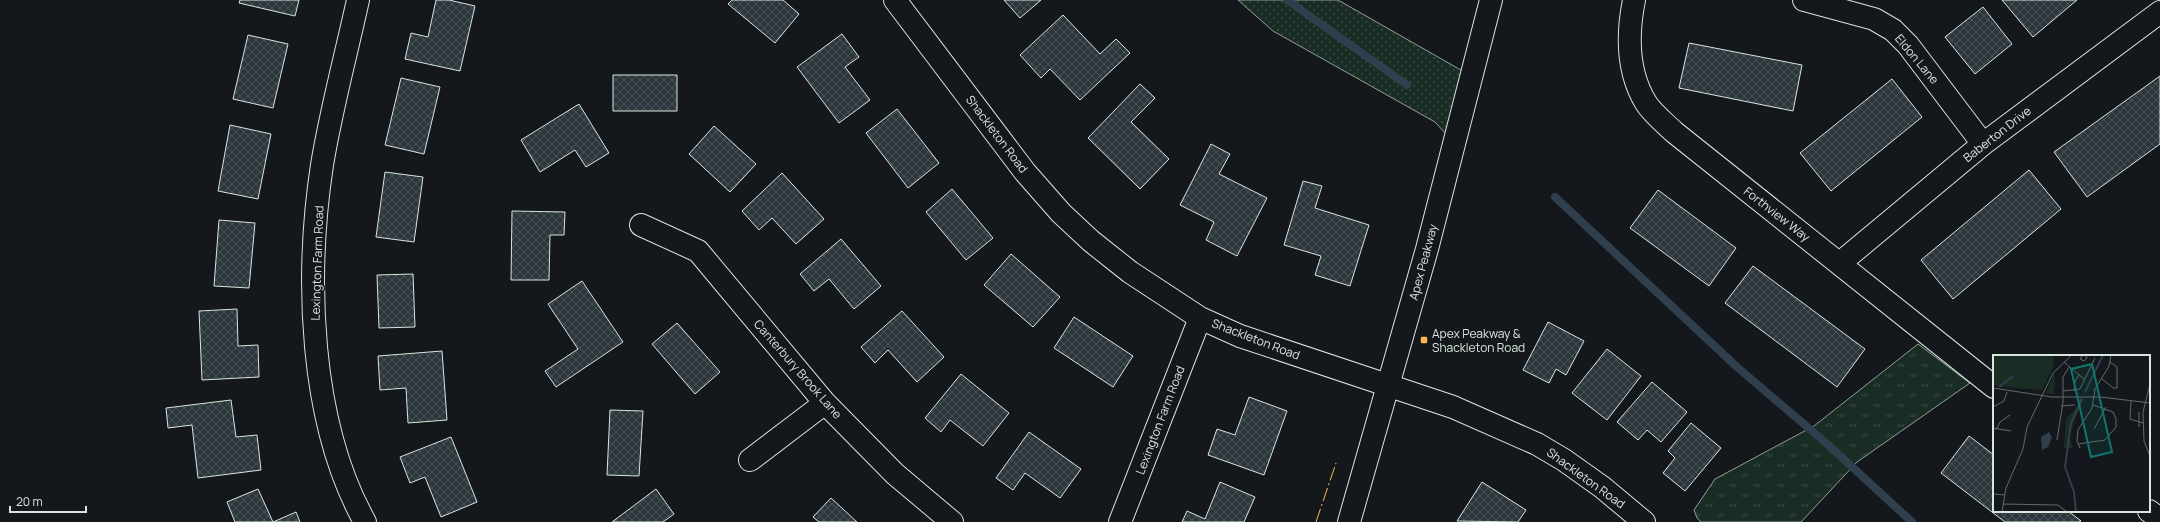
<svg xmlns="http://www.w3.org/2000/svg" width="2160" height="522" font-family="Manrope,sans-serif">
<style>
.grass{fill:url(#grass-tufts);stroke:#939e99}
.park{fill:url(#park-dots);stroke:#939e99}
.lines{fill:none;stroke-linecap:round;stroke-linejoin:round}
.stream{stroke:#2f3f4d;stroke-width:8}
.building{fill:url(#building-cross-hatch);stroke:#d8e6dc}
.street-casing{stroke:#d8e6dc;stroke-width:24}
.secondary-casing{stroke:#d8e6dc;stroke-width:24}
.street{stroke:#14181c;stroke-width:22}
.secondary{stroke:#14181c;stroke-width:22}
.power{stroke:#ffb74d;stroke-width:1;stroke-dasharray:14 3 2 3;stroke-linecap:butt}
.poi-dot{fill:#ffb74d;stroke:#14181c;stroke-width:1.5}
.labels{text-anchor:middle;dominant-baseline:central;stroke-width:3;stroke-linejoin:round;paint-order:stroke}
.street-label{font-size:12px;fill:#d8e6dc;stroke:#14181c}
.poi-label{font-size:12px;fill:#d8e6dc;stroke:#14181c;text-anchor:start}
.inset-river{fill:none;stroke:#2f3f4d;stroke-width:2}
.inset-road{fill:none;stroke:#626a69;stroke-width:1}
.view{fill:#0f766e;fill-opacity:0.15;stroke:#0f766e;stroke-width:2}
.inset-edge{fill:none;stroke:#d8e6dc;stroke-width:2}
</style>
<defs>
<pattern id="grass-tufts" width="24" height="20" patternUnits="userSpaceOnUse"><rect width="24" height="20" fill="#1a2d24"/><path d="M3 7l-1-3M5 7V3M7 7l1-3M15 17l-1-3M17 17v-4M19 17l1-3" fill="none" stroke="#3b4b43"/></pattern>
<pattern id="park-dots" width="8" height="8" patternUnits="userSpaceOnUse"><rect width="8" height="8" fill="#1a2d24"/><path d="M2 2h.1M6 6h.1" fill="none" stroke="#3b4b43" stroke-width="1.8" stroke-linecap="round"/></pattern>
<pattern id="building-cross-hatch" width="8" height="8" patternUnits="userSpaceOnUse"><rect width="8" height="8" fill="#2c363c"/><path d="M0 0l8 8M0 8l8-8" fill="none" stroke="#4a5358"/></pattern>
</defs>
<rect width="100%" height="100%" fill="#14181c"/>
<path class="grass" d="M1918,344L1970,383L1857,462L1801,522H1701L1697,518L1694,510L1715,479L1814,426Z"/>
<path class="park" d="M1238,0H1338L1466,73L1446,134L1435,122L1273,31Z"/>
<g class="lines">
<path class="stream" d="M1287,0L1407,85
M1555,197L1737,367L1825,442L1912,522"/>
</g>
<path class="building" d="M240,0H299L295,16L239,3Z
M436,0H449L475,6L460,71L405,59L411,33L428,37Z
M732,0H783L799,14L775,43L728,4Z
M1004,0H1041L1020,18Z
M2002,0H2077L2033,37Z
M1983,7L2012,44L1975,74L1945,37Z
M1063,15L1100,54L1116,39L1130,53L1080,100L1050,69L1041,78L1020,55Z
M842,34L859,57L845,67L870,100L839,123L797,67Z
M248,35L288,44L273,108L233,99Z
M1689,43L1802,65L1793,111L1679,88Z
M613,75H677V111H613Z
M2160,76V144L2087,197L2054,152Z
M401,78L440,87L424,154L385,145Z
M1892,79L1922,117L1831,191L1800,153Z
M1140,84L1155,98L1131,122L1169,159L1140,189L1088,138Z
M579,104L609,153L586,167L575,150L540,172L521,140Z
M897,109L939,163L908,188L866,133Z
M230,125L271,134L258,199L218,191Z
M714,126L756,164L730,192L689,154Z
M1211,144L1230,154L1219,174L1267,198L1237,256L1206,240L1214,222L1180,205Z
M2029,170L2061,209L1953,299L1921,260Z
M385,172L423,177L414,242L376,237Z
M782,173L824,219L796,244L772,218L759,230L742,211Z
M1303,181L1322,186L1315,208L1369,225L1350,286L1315,275L1321,256L1284,245Z
M952,189L993,238L966,260L926,212Z
M1658,190L1736,248L1709,286L1630,228Z
M512,211L565,212L564,235H550L549,280H511Z
M219,220L255,223L249,288L214,286Z
M841,239L881,286L854,309L829,279L814,291L800,274Z
M1011,254L1060,297L1033,327L984,285Z
M1753,266L1865,349L1837,387L1725,303Z
M413,274L415,327L379,328L377,275Z
M582,281L623,342L556,387L545,371L578,349L548,304Z
M237,309L238,346L258,345L259,377L202,380L199,311Z
M902,311L944,357L917,382L888,350L875,363L861,347Z
M1074,317L1133,356L1113,387L1054,348Z
M1548,322L1584,341L1566,375L1556,369L1549,383L1523,370Z
M677,323L720,372L695,394L652,344Z
M1607,349L1641,376L1607,420L1572,393Z
M442,351L447,420L408,423L406,388L380,390L378,356Z
M961,374L1009,413L983,446L950,420L941,432L925,418Z
M1652,382L1687,412L1661,442L1647,430L1638,440L1617,422Z
M1249,397L1287,411L1264,475L1208,455L1217,429L1235,435Z
M231,400L236,437L257,435L261,470L198,478L192,425L168,428L166,408Z
M610,410L643,411L639,476L607,475Z
M1691,423L1721,448L1685,491L1663,473L1675,458L1668,451Z
M1029,432L1081,469L1060,498L1025,473L1013,490L996,478Z
M1969,436L1994,455V511H2068L2081,521L2079,522H2005L1941,473Z
M451,437L477,502L441,517L425,477L410,483L400,457Z
M1220,482L1255,497L1244,522H1182L1187,511L1205,519Z
M1482,482L1526,510L1518,522L1457,521Z
M258,489L273,522H235L227,502Z
M656,489L674,514L663,522H612Z
M831,498L857,522H819L813,517Z
M296,512L300,522H273Z"/>
<g class="lines">
<g class="street-casing">
<path id="street" d="M358,0C346,55 331,110 322,165C305,277 309,422 365,522
M895,0L1025,172L1061,213L1091,241L1130,272L1200,318L1240,336L1453,407L1537,444L1564,460L1602,487L1644,522
M1634,0C1627,35 1627,72 1646,103C1653,114 1665,123 1674,132L1994,387
M1804,0L1874,19L1893,30L1908,45L1983,144
M641,225L698,251L825,403L895,474L952,522
M1840,263L1983,144L2160,12
M750,460L825,403
M2149,511L2160,519
M1120,522L1200,318"/>
</g>
<g class="secondary-casing">
<path id="secondary" d="M1349,522L1427,249L1491,0"/>
</g>
<use href="#street" class="street"/>
<use href="#secondary" class="secondary"/>
<path class="power" d="M1316,522L1336,463"/>
</g>
<rect class="poi-dot" x="1420" y="336" width="8" height="8" rx="2"/>
<g class="labels">
<g class="street-label">
<text transform="translate(1917 59) rotate(50)">Eldon Lane</text>
<text transform="translate(997 134) rotate(53)">Shackleton Road</text>
<text transform="translate(1997 134) rotate(-38)">Baberton Drive</text>
<text transform="translate(1777 214) rotate(38)">Forthview Way</text>
<text transform="translate(1423 262) rotate(-75)">Apex Peakway</text>
<text transform="translate(317 263) rotate(-88)">Lexington Farm Road</text>
<text transform="translate(1256 339) rotate(21)">Shackleton Road</text>
<text transform="translate(798 369) rotate(49)">Canterbury Brook Lane</text>
<text transform="translate(1160 420) rotate(-69)">Lexington Farm Road</text>
<text transform="translate(1586 478) rotate(36)">Shackleton Road</text>
</g>
<g class="poi-label">
<text x="1432" y="333">Apex Peakway &amp;<tspan x="1432" dy="14">Shackleton Road</tspan></text>
</g>
</g>
<g transform="translate(1993 355)">
<rect width="157" height="157" fill="#14181c"/>
<path d="M0,0H61L60,13L49,35L0,31Z" fill="#1a2d24"/>
<path d="M61,18H62L61,39L53,38Z" fill="#1a2d24"/>
<path d="M88,42L90,43L76,81L80,93H71L73,63L84,52Z" fill="#1a2d24"/>
<path d="M56,77L59,82L55,92L49,95L48,82Z" fill="#2f3f4d"/>
<path class="inset-river" d="M6,32L20,21M92,37L110,0M83,157L81,137L72,112L78,68L89,44"/>
<path class="inset-road" d="M90,0L87,4L91,6L94,3L92,0M71,7L92,25M108,23L120,33H124V12L117,7M157,29L150,57L151,86L157,101M0,33L59,42H108L157,48M70,36L87,34L102,3M81,36L82,26L86,20M138,46L137,64L150,68M68,51L82,50M0,52L11,46L14,37M146,57V72M0,73L18,76M101,74L113,52M3,75L7,67L17,60M64,85L70,47V22L76,12M85,89L112,85L123,72V64L120,57L100,50M87,93L84,86L85,75L99,53L102,34L116,11L118,0M0,139L12,140M10,149L65,150L74,157M9,157L13,133L30,94L34,72L60,18L79,0"/>
<path class="view" d="M99,9L119,97L98,102L78,14Z"/>
<rect width="157" height="157" class="inset-edge"/>
</g>
<path d="M10 506v6h76v-6" fill="none" stroke="#d8e6dc" stroke-width="2"/>
<text x="16" y="506" font-size="12" fill="#d8e6dc" stroke="#14181c" stroke-width="3" paint-order="stroke">20 m</text>
</svg>
